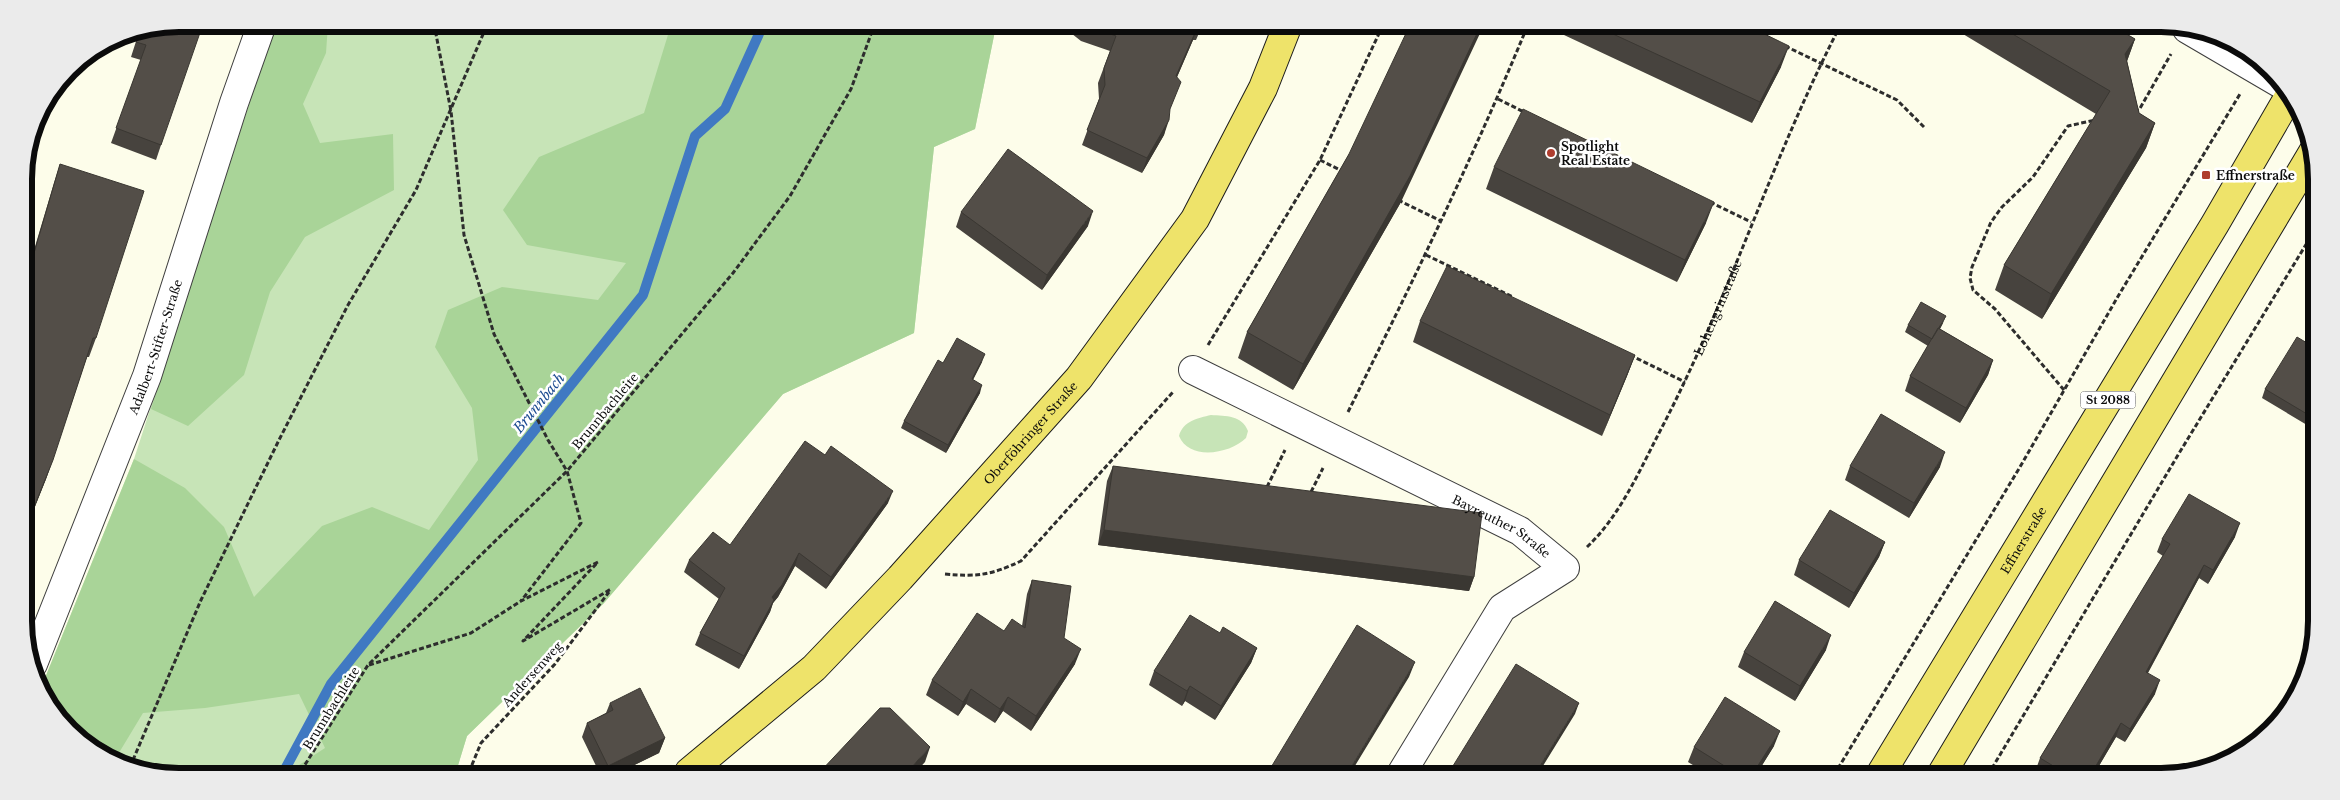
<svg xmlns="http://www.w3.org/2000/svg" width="2340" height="800" font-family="'Libre Baskerville',serif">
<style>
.green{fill:#c7e4b7}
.forest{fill:#a9d498}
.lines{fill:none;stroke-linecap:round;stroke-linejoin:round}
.stream{stroke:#4079c2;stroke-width:10}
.minor-casing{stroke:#3e3e3e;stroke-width:30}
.major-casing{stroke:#1c1c1c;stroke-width:30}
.path{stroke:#2d2d2d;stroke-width:3;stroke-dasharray:5 2.5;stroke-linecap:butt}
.minor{stroke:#fff;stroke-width:28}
.major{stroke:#eee36a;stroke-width:28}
.wall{fill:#47433e}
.shaded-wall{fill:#3a3732}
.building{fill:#534e48;stroke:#3a3732}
.poi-dot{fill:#af3d2f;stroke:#fff;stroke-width:2}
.labels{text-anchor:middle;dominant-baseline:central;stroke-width:5;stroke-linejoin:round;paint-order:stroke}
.shield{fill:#fff;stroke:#545454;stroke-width:1}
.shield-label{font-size:11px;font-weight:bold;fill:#0b0b0b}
.poi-label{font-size:12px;font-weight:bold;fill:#0b0b0b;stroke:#fff;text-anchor:start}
.street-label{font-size:12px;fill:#0b0b0b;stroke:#fff}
.water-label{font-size:14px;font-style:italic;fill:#1f4d92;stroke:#fff}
.rim{fill:none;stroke:#0b0b0b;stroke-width:6}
</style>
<rect width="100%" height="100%" fill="#fdfdea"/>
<path class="green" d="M275,24L996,26L975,129L934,147L914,333L783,394L604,603L467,736L456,772L139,771L101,755L63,723L43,683L134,459Z
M1211,415C1226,416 1242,415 1248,431L1246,438C1230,454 1189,461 1179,436C1183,421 1198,418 1211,415Z"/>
<path class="forest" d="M275,24H328L326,53L303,104L320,143L393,134L394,190L305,237L270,292L244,375L188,426L151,409Z
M671,25L996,26L975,129L934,147L914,333L783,394L604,603L467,736L456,772L290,771L325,748L299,694L205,708L143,713L114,761L101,755L63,723L43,683L134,459L185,488L224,527L254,597L322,526L372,507L429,530L478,460L472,408L435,347L448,310L502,287L598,300L626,263L527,245L503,210L539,157L644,113Z"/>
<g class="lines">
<path class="stream" d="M284,771L331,684L643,295L695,136L725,109L763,25"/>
<g class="minor-casing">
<g id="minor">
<path d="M2187,29L2281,84"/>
<path id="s2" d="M1193,370L1520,531L1565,568L1502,608L1401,774"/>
<path id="s3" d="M33,664L147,376L234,103L262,24"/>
</g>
</g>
<g class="major-casing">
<g id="major">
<path id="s4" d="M689,772L814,668L900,578L1079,378L1195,219L1263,88L1287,27"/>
<path id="s5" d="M1880,775L2215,224L2288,98"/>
<path d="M1941,775L2313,152"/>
</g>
</g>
<g class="path">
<path d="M434,24L451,111L464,235L494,334L548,440L567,471L581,523L521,601"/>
<path d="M1785,46L1897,100L1924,127"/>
<path d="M1498,99L1524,112"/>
<path d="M2134,111L2139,110L2171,54"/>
<path d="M1320,160L1344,172"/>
<path d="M1398,200L1441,221"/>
<path d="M1710,202L1751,222"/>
<path d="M1426,255L1513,297"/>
<path d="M1208,345L1320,160L1382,27"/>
<path d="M1630,355L1685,382"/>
<path d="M2064,390L1995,309L1973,290L1970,278L1972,267L1991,222L2002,207L2033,177L2068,126L2095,120"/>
<path d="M1348,412C1411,285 1473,158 1527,27"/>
<path d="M1267,487L1285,450"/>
<path d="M1311,492L1323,468"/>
<path id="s1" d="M1587,547C1619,517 1639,472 1659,433C1728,302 1771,160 1839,28"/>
<path d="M945,574C978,577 991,575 1021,561L1173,392"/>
<path d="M369,665L471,633L521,601L598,562L523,641L611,589"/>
<path d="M130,767L201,600L279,440L348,305L416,190L487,25"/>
<path d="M301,771L368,665L567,471L733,273L790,196L851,89L874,26"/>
<path d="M469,772L481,743L555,664L609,592"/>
<path d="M1834,775L2020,467L2117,298L2240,94"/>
<path d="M1988,775L2178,455L2313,233"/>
</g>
<use href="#minor" class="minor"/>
<use href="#major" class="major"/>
</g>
<path class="wall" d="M180,24L161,145L156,160L111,143L141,60L131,57L139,32Z
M1062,26H1202L1196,40H1193L1177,77L1164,135L1142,173L1082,145L1099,99L1098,83L1110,51L1081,41Z
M1567,27L1752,28L1781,67L1752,123L1564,35Z
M1953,28L2118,29L2135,39L2127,61L2139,113L2155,123L2146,148L2042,319L1995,290L2004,265L2096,114Z
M1349,154L1401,202L1293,390L1238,358L1247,332Z
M60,164L96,338L89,357H87L46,479L26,529L25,280L54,183Z
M1494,167L1706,223L1677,282L1486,189Z
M961,212L1088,226L1042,290L956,227Z
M1420,321L1635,355L1627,376L1602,436L1413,342Z
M1943,323L1940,329L1993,360L1988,375L1960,423L1905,391L1910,376L1928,346L1905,332L1908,325Z
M2312,346V428L2262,398L2265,389Z
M982,362L973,380L980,393L946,453L901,428L904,421L943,363Z
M1113,466L1474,577L1469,591L1098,545L1107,481Z
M1850,466L1940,467L1909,518L1845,480Z
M888,503L826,589L795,566L778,597L773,603L770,612L739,669L695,645L700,633L719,599L684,572L689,560L730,545Z
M2235,537L2208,584L2199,578L2148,673L2155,694L2125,742L2116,737L2093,776H2041L2035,772L2040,758L2163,556L2157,552L2162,539Z
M1885,542L1879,557L1849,608L1794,575L1799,560Z
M1032,580L1064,638L1075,664L1031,731L1003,711L995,723L966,704L958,716L926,695L932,680L1004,631L1022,626L1027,594Z
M1220,633L1257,648L1251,663L1215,720L1185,701L1182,706L1149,685L1154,671Z
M2311,640V658L2304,655L2307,646Z
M1826,650L1795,701L1738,667L1744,652Z
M610,703L665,738L659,753L620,772H599L582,737L587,723L606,713Z
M1774,746L1756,775H1709L1688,762L1694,747Z"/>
<path class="shaded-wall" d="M1198,26L1193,40L1171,91L1176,76Z
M1480,27H1483L1401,202L1293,390L1303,364Z
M2135,39L2126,64L2125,54Z
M1789,46L1781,67L1752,123L1760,102Z
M1169,120L1164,135L1142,173L1147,158Z
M2155,123L2146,148L2042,319L2051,294Z
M1714,202L1706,223L1677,282L1685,260Z
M1093,211L1088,226L1042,290L1047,275Z
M1946,316L1943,323L1930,347L1932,339Z
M985,354L982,362L969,387L972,379Z
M1635,355L1627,376L1602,436L1610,415Z
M1993,360L1988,375L1960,423L1966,408Z
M982,385L980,393L946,453L948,445Z
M1945,452L1940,467L1909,518L1914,503Z
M53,460L46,479L26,529V527Z
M893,491L888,503L826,589L831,577Z
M2240,523L2235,537L2208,584L2213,570Z
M1104,530L1474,577L1469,591L1098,545Z
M1885,542L1879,557L1849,608L1854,593Z
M799,553L795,566L778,597L773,603L770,612L739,669L744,656L772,597Z
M2204,565L2199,578L2141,685L2146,672Z
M1831,635L1826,650L1795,701L1800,686Z
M1257,648L1251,663L1215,720L1221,706Z
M1081,649L1075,664L1031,731L1036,716Z
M1415,662L1409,677L1350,774H1347Z
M2160,680L2155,694L2125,742L2130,729Z
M1190,686L1185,701L1182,706L1187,691Z
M971,689L966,704L958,716L963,702Z
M1008,697L1003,711L995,723L1000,709Z
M1579,703L1575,714L1538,774H1535Z
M2121,723L2116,737L2093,776H2090Z
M1780,731L1774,746L1756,775H1752Z
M665,738L659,753L620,772H606L608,766Z
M930,747L925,762L915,773H906Z"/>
<path class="building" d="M180,24H203L161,145L116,128L146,45L136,42L139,32Z
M1087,26H1198L1176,76L1181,82L1170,109L1169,120L1147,158L1087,130L1105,85L1104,68L1116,36Z
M1409,27H1480L1410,176L1303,364L1247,332L1349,154Z
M1600,28H1752L1789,46L1760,102Z
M2004,29H2118L2135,39L2125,54L2139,113L2155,123L2051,294L2004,265L2110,91Z
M1523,109L1714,202L1685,260L1494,167Z
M1008,149L1093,211L1047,275L961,212Z
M60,164L144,191L96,338H93L53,460L26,527L25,284Z
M1447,266L1635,355L1610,415L1420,321Z
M1921,302L1946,316L1932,339L1908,325Z
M1938,328L1993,360L1966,408L1910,376Z
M2297,337L2312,346V417L2265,389Z
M957,338L985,354L972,379L982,385L948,445L904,421L938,360L943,363Z
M1881,414L1945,452L1914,503L1850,466Z
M805,441L825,455L831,446L893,491L831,577L799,553L782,585L772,597L774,600L744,656L700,633L725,588L689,560L713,532L730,545Z
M1113,466L1482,513L1474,577L1104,530Z
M2189,494L2240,523L2213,570L2204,565L2146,672L2160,680L2130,729L2121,723L2090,776H2070L2040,758L2170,544L2162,539Z
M1830,510L1885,542L1854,593L1799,560Z
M1032,580L1071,586L1064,638L1081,649L1036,716L1008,697L1000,709L971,689L963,702L932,680L977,613L1004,631L1012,619L1025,628Z
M1775,601L1831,635L1800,686L1744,652Z
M1190,615L1220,633L1223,627L1257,648L1221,706L1190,686L1187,691L1154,671Z
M1357,625L1415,662L1347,774H1267Z
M2311,640V648L2307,646Z
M1516,664L1579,703L1535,774H1448Z
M640,688L665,738L608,766L587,723L613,710L610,703Z
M1725,697L1780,731L1752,775H1739L1694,747Z
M880,708H890L930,747L906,773H819Z"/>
<g class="poi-dot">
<circle cx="1551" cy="153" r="5"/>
<rect x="2201" y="170" width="10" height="10" rx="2.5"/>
</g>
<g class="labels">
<rect class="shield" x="2080.5" y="391.5" width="55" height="17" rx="4"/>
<g class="shield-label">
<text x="2108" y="400">St 2088</text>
</g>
<g class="poi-label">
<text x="1561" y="146">Spotlight<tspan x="1561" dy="14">Real Estate</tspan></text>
<text x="2216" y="175">Effnerstraße</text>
</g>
<g class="street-label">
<text stroke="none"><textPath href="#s1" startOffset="274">Lohengrinstraße</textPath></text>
<text stroke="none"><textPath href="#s3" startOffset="340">Adalbert-Stifter-Straße</textPath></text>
<text transform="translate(605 411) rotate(-50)">Brunnbachleite</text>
<text stroke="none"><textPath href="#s4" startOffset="482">Oberföhringer Straße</textPath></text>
<text stroke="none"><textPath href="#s2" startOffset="346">Bayreuther Straße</textPath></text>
<text stroke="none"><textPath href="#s5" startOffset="275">Effnerstraße</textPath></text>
<text transform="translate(532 674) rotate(-48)">Andersenweg</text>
<text transform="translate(331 708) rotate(-58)">Brunnbachleite</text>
</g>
<g class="water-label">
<text transform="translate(539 403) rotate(-51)">Brunnbach</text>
</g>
</g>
<path d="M0 0H2340V800H0ZM179 32H2161A147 147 0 0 1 2308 179V621A147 147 0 0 1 2161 768H179A147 147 0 0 1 32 621V179A147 147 0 0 1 179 32Z" fill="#ebebeb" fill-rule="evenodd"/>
<path class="rim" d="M179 32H2161A147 147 0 0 1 2308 179V621A147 147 0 0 1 2161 768H179A147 147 0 0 1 32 621V179A147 147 0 0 1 179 32Z"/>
</svg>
